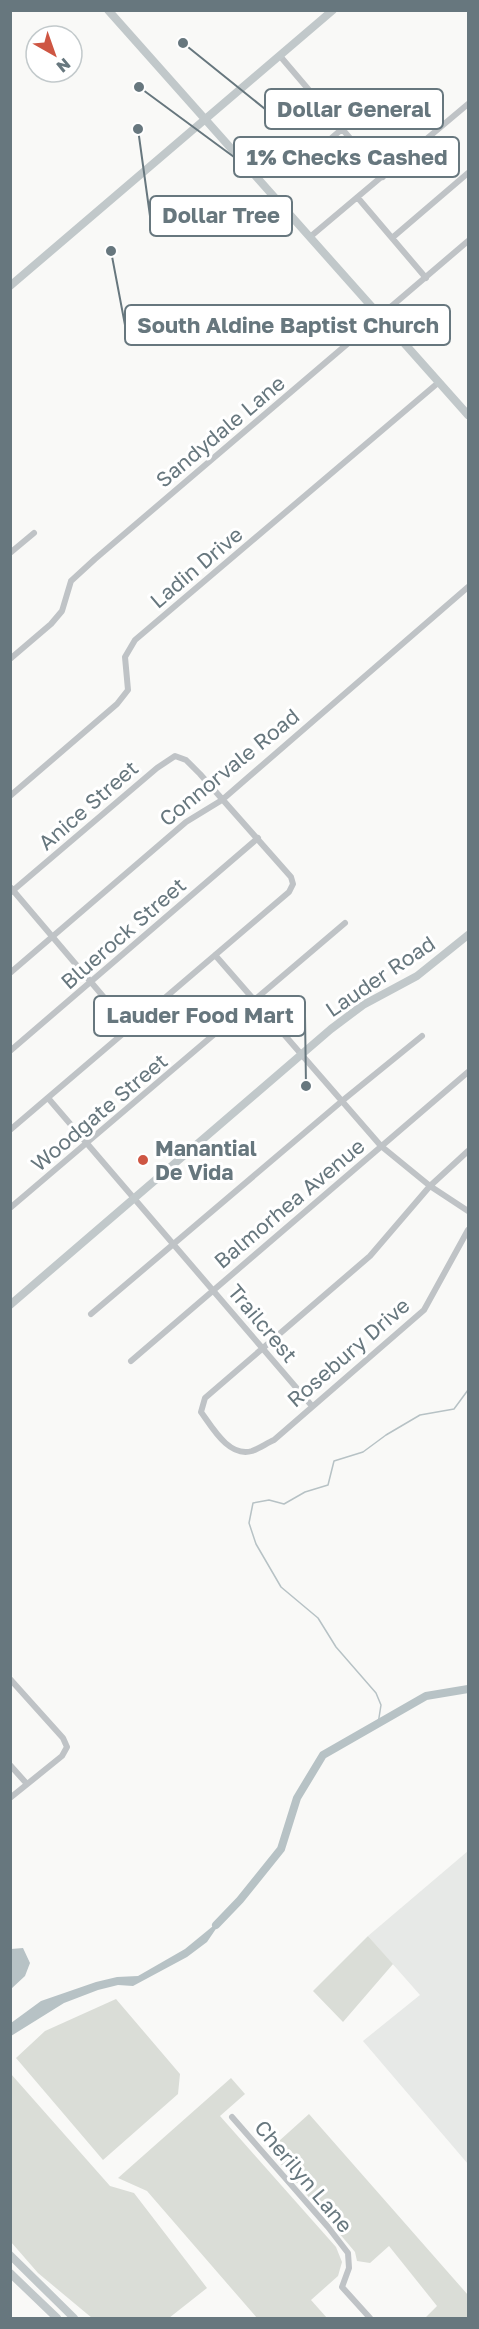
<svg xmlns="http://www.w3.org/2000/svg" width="479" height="2329" font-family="'Golos Text',sans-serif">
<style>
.built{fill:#e7e9e7}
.green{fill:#daddd7}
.water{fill:#b7c2c5}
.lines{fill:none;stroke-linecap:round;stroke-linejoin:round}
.stream{stroke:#b7c2c5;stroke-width:1.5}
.river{stroke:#b7c2c5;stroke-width:8}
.minor{stroke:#bfc3c6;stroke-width:6}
.major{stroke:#c1c8ca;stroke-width:8}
.poi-dot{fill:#ce5643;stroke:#fff;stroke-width:2}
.labels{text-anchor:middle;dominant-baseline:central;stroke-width:6;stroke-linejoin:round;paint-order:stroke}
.street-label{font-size:21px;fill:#67777e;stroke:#fff}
.poi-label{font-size:21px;font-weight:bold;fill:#67777e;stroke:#fff;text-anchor:start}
.leader{fill:none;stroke:#67777e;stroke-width:2}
.callout-dot{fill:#67777e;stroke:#fff;stroke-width:2}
.callout{fill:#fff;stroke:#67777e;stroke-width:2}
.callout-label{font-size:22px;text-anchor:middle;font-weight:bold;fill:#67777e}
</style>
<rect width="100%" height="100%" fill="#f9f9f7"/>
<path class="built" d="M468,1851V2164L363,2041L420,1995L368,1936Z"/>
<path class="green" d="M368,1936L393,1964L343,2022L313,1991Z
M116,1999L180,2074L178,2094L103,2160L16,2058L45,2031Z
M11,2074L110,2186L134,2193L207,2288L169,2318H92L38,2273L11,2242Z
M231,2078L245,2094L220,2116L336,2247L342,2262L338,2276L311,2300L327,2318H257L147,2191L118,2178Z
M309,2114L468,2295V2318H425L437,2306L389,2246L370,2263L357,2261L355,2252L269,2150Z"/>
<path class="water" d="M224,1917L207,1942L187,1957L133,1986L118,1985L98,1990L64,2003L11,2036V2023L41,2001L96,1982L117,1977L138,1976L185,1949Z
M23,1948L30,1963L25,1976L11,1989V1949Z"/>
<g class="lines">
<path class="stream" d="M378,1724L381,1705L376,1693L336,1647L318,1618L281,1587L256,1544L249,1523L253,1503L269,1500L284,1504L305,1492L328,1485L334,1461L363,1452L386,1435L420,1415L454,1409L468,1390"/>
<path class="river" d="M216,1925L240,1900L281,1849L297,1798L323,1755L426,1696L468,1689"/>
<path class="minor" d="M280,56L383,177
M291,173L342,129
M358,198L426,278
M310,237L468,104
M392,238L468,173
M10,553L34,533
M10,659L51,624L62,611L71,581L95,559L468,241
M10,796L117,704L128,690L125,657L135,640L439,382
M11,888L130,1028
M10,893L157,768L175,756L186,760L200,774L291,877L293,884L289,892L10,1130
M215,955L381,1146L430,1186L468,1211
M10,973L186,822L222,800L468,587
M10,1051L258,838
M48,1098L312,1406
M468,1151L430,1186L370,1256L205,1398L201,1412C212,1427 229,1458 252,1451C260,1448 267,1443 274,1440L424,1310L468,1230
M10,1208L345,923
M91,1314L342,1101L422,1036
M131,1361L468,1072
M10,1679L63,1738L67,1747L62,1756L10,1798
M10,1765L27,1784
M232,2117L328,2227L348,2253L349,2268L342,2287L370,2318"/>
<path class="major" d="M108,10L468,415
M10,286L333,10
M10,1305L331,1029L363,1005L417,976L468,935
M10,2255L74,2318
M10,2273L57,2318"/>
</g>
<circle class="poi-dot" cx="143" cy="1160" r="6"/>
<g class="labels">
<g class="street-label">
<text transform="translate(220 431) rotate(-40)">Sandydale Lane</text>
<text transform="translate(196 567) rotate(-40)">Ladin Drive</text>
<text transform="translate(229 767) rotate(-39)">Connorvale Road</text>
<text transform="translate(88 805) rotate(-41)">Anice Street</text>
<text transform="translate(123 933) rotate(-41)">Bluerock Street</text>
<text transform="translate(380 976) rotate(-34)">Lauder Road</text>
<text transform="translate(99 1112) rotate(-40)">Woodgate Street</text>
<text transform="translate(289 1203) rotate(-40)">Balmorhea Avenue</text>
<text transform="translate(263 1323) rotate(50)">Trailcrest</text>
<text transform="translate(348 1352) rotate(-41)">Rosebury Drive</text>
<text transform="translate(304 2176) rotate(50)">Cherilyn Lane</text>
</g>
<g class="poi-label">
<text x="155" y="1148">Manantial<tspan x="155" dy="24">De Vida</tspan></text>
</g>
</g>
<path class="leader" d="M183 43L265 109M139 87L234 157M138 129L150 216M111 251L125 325M306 1086L305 1016"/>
<g class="callout-dot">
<circle cx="183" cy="43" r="6"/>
<circle cx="139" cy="87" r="6"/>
<circle cx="138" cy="129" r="6"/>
<circle cx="111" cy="251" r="6"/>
<circle cx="306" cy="1086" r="6"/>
</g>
<g class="callout">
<rect x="265" y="89" width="178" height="40" rx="6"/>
<rect x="234" y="137" width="225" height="40" rx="6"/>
<rect x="150" y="196" width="142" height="40" rx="6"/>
<rect x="125" y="305" width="325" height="40" rx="6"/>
<rect x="94" y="996" width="211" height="40" rx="6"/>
</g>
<g class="callout-label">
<text x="354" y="117">Dollar General</text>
<text x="347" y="165">1% Checks Cashed</text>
<text x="221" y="223">Dollar Tree</text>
<text x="288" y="333">South Aldine Baptist Church</text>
<text x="200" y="1023">Lauder Food Mart</text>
</g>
<rect width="479" height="2329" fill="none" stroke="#67777e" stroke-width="24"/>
<g transform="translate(54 54) rotate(140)"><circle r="28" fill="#ffffff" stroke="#c2c9cb" stroke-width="1.5"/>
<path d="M0-4.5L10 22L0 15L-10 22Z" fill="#ce5643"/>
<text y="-9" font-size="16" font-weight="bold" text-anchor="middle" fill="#67777e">N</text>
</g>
</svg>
